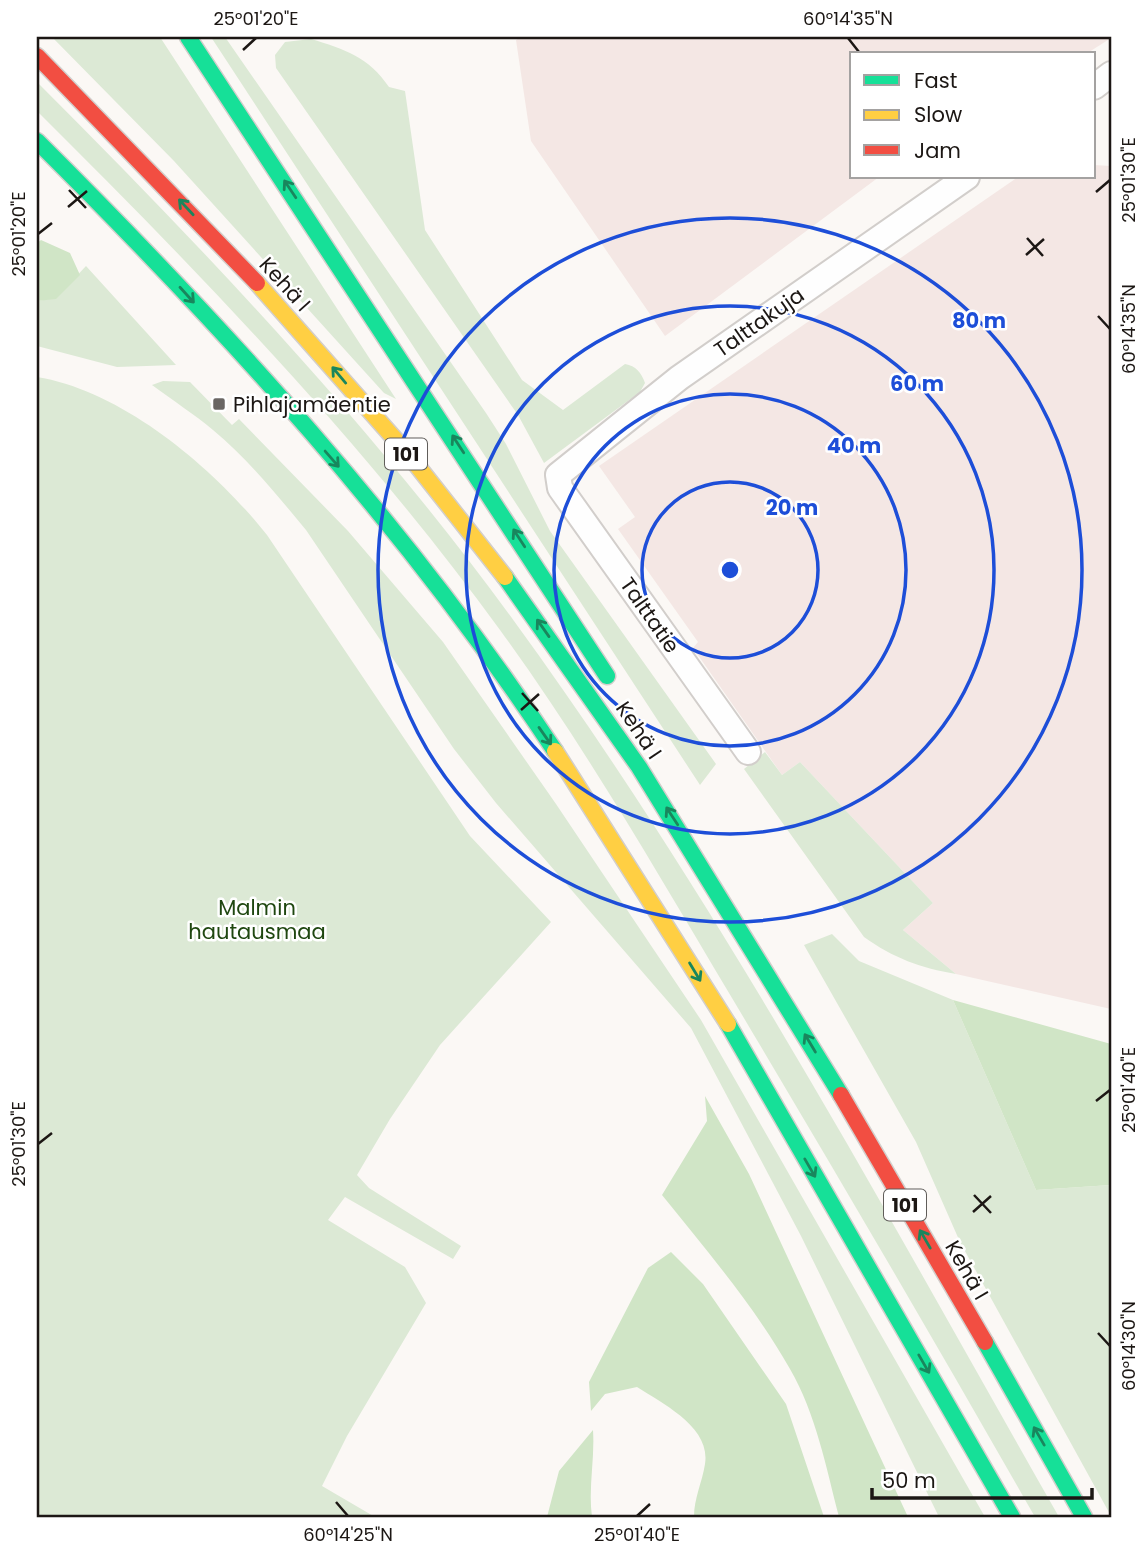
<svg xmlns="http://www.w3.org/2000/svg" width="1148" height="1554" font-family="Poppins,sans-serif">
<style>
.industrial{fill:#f4e7e4}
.green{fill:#dce9d5}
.forest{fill:#d0e5c6}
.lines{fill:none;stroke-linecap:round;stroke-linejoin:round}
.street-casing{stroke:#d2cecb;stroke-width:28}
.fast-casing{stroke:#d2cecb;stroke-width:19}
.slow-casing{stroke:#d2cecb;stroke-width:19}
.jam-casing{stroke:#d2cecb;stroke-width:19}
.street{stroke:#fefefe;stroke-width:24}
.fast{stroke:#16e098;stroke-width:16}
.slow{stroke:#ffcf43;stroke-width:16}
.jam{stroke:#f24e42;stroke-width:16}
.oneway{stroke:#19865d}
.ticks{fill:none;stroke:#1c1714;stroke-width:2.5}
.ring{fill:none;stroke:#1d4ed8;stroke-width:3.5}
.poi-dot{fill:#6a6663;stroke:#fff;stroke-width:2.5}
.labels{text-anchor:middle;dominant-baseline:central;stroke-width:5;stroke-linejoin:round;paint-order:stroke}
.shield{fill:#fff;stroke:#605d5a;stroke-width:2}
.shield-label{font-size:19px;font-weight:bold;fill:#1c1714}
.street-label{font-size:21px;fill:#1c1714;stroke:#fff}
.poi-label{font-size:21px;fill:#1c1714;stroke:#fff;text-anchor:start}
.park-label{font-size:21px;fill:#1f4710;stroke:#fff}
.centre{fill:#1d4ed8;stroke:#fff;stroke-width:3.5}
.ring-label{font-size:21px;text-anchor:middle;font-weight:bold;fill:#1d4ed8;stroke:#fff;stroke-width:5;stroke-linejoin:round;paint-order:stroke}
.neatline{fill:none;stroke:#1c1714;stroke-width:2.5}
.ticks-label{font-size:18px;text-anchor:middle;fill:#1c1714}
</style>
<rect width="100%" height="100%" fill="#fbf8f5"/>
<path class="industrial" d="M521,37H1111V38L1086,54H852V177H879L665,336L531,141L516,40Z
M1094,165L1111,166V1009L956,974L903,930L933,903L800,762L782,775L693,648L698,642L618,529L635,517L599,466L1018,177H1094Z"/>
<path class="green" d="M52,37H160L396,399L384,393L174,161Z
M211,37H225L486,413L506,444L550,531L716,764L700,785Z
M311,39C344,49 369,57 389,87L405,91L425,230L522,380L563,410L625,364C636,366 641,372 645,383L640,392L544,463L518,415L276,68L275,55L285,42Z
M37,82C206,251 373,427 514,621C719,902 887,1215 1059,1517H1035C936,1343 835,1171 732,998C658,874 586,748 500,630C364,443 201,274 37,111Z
M86,266L176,365L117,367L37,346V301L56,298Z
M37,377C123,391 214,468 267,535L470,836L551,922L440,1045L390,1119L357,1175L369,1188L461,1246L453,1259L345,1197L328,1220L405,1267L426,1303L347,1436L322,1486L375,1517H37Z
M163,381L190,382L232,425L239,419L348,531L443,642L556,804L701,1020L985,1517H939L801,1236L691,1028L496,803L454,749L306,530C277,495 248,459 213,430C194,414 172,400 152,385Z
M765,752L782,775L800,762L933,903L903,930L956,974C921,968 893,958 864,937L744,769Z
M832,934L859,961L953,1000L1036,1190L1111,1185V1516L960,1242L916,1142L804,945Z"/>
<path class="forest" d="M41,240L70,253L80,275L56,299L37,301V243Z
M953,1000L1111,1044V1185L1036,1190Z
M705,1096L749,1174L908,1517H839C826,1467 816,1414 790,1369C755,1307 707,1251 662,1195L707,1121Z
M671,1252L703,1284L786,1404L824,1517H694C694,1498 702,1483 705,1464C711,1427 663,1404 637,1387L605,1394L591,1411L589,1382L648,1268Z
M593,1430C595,1459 588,1488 592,1517H547L559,1471Z"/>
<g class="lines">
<g class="street-casing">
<path id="street" d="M1094,87L1111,74
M748,752L560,488L558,475L679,378L967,177"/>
</g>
<g class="fast-casing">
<path id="fast" d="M188,37L607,676
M37,141C227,330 407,527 555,751
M505,577L639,767L841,1095
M728,1024L1012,1517
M985,1342L1084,1517"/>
</g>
<g class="slow-casing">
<path id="slow" d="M257,283L408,454L505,577
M555,751L728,1024"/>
</g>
<g class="jam-casing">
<path id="jam" d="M37,56L257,283
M841,1095L985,1342"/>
</g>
<use href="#street" class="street"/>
<use href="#fast" class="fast"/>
<use href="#slow" class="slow"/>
<use href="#jam" class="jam"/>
</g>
<defs><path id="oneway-shaft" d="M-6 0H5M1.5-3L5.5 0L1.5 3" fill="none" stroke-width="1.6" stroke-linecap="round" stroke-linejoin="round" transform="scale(1.75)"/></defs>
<g class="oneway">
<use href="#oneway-shaft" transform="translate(290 189) rotate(-124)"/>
<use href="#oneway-shaft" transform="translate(186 207) rotate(-133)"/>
<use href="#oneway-shaft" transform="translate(187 295) rotate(48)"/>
<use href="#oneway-shaft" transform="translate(339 375) rotate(-130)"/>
<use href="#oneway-shaft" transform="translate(458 444) rotate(-123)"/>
<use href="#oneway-shaft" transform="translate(332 459) rotate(49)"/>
<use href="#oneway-shaft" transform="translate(519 538) rotate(-123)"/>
<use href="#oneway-shaft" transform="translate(543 628) rotate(-125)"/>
<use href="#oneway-shaft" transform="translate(545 736) rotate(55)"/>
<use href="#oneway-shaft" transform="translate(672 816) rotate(-123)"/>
<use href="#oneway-shaft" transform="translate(695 972) rotate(59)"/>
<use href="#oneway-shaft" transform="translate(810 1043) rotate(-121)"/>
<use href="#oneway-shaft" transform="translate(810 1168) rotate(60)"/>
<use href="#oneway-shaft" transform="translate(925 1239) rotate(-120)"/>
<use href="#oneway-shaft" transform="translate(924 1364) rotate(60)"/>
<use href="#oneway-shaft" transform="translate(1039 1436) rotate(-120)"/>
</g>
<path class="ticks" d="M848,38L859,52M243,50L256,38M69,190L86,208M1096,192L1110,180M68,207L87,191M38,234L52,223M1027,238L1043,256M1026,255L1044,239M1098,316L1110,329M522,693L538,711M521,710L539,694M1096,1101L1110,1090M38,1144L52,1133M974,1195L991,1213M973,1212L991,1196M1098,1333L1110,1346M336,1502L348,1516M637,1516L650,1504"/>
<g class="ring">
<circle cx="730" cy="570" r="88"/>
<circle cx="730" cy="570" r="176"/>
<circle cx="730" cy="570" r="264"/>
<circle cx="730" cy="570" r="352"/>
</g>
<rect class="poi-dot" x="212" y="397" width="14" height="14" rx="3.5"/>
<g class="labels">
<g class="shield">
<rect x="385" y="438.5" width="42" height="31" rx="5"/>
<rect x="884" y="1189.5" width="42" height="31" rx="5"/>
</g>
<g class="shield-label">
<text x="406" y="454">101</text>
<text x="905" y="1205">101</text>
</g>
<g class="street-label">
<text transform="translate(285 284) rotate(48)">Kehä I</text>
<text transform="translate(759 322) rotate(-35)">Talttakuja</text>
<text transform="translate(650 615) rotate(55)">Talttatie</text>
<text transform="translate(639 730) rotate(56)">Kehä I</text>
<text transform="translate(967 1270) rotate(60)">Kehä I</text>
</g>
<g class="poi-label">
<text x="233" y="404">Pihlajamäentie</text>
</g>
<g class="park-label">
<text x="257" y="907">Malmin<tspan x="257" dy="24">hautausmaa</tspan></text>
</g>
</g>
<circle cx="730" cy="570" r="10" class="centre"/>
<g class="ring-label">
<text x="979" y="328">80 m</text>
<text x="917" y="391">60 m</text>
<text x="854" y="453">40 m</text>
<text x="792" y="515">20 m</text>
</g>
<rect width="1148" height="1554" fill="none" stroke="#ffffff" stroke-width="77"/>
<rect x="850" y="52" width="245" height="126" fill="#ffffff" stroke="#a4a2a1" stroke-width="2"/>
<rect x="864" y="75" width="35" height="10" fill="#16e098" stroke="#a4a2a1" stroke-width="2"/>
<text x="914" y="88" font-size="21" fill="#1c1714">Fast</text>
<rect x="864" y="110" width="35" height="10" fill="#ffcf43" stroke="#a4a2a1" stroke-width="2"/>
<text x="914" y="122" font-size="21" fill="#1c1714">Slow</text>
<rect x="864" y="145" width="35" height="10" fill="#f24e42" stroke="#a4a2a1" stroke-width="2"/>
<text x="914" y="158" font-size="21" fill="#1c1714">Jam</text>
<path d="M872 1488v10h220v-10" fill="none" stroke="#1c1714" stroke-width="3.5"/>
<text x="882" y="1488" font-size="21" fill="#1c1714" stroke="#ffffff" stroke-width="5" paint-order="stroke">50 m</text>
<rect x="38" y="38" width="1072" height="1478" class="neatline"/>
<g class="ticks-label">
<text x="256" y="25">25°01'20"E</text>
<text x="848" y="25">60°14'35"N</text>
<text transform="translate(1129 180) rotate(-90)" y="6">25°01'30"E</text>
<text transform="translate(19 234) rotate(-90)" y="6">25°01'20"E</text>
<text transform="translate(1129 329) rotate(-90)" y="6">60°14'35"N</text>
<text transform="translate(1129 1090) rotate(-90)" y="6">25°01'40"E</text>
<text transform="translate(19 1144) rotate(-90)" y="6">25°01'30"E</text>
<text transform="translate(1129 1346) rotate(-90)" y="6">60°14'30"N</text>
<text x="348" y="1541">60°14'25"N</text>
<text x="637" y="1541">25°01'40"E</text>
</g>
</svg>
